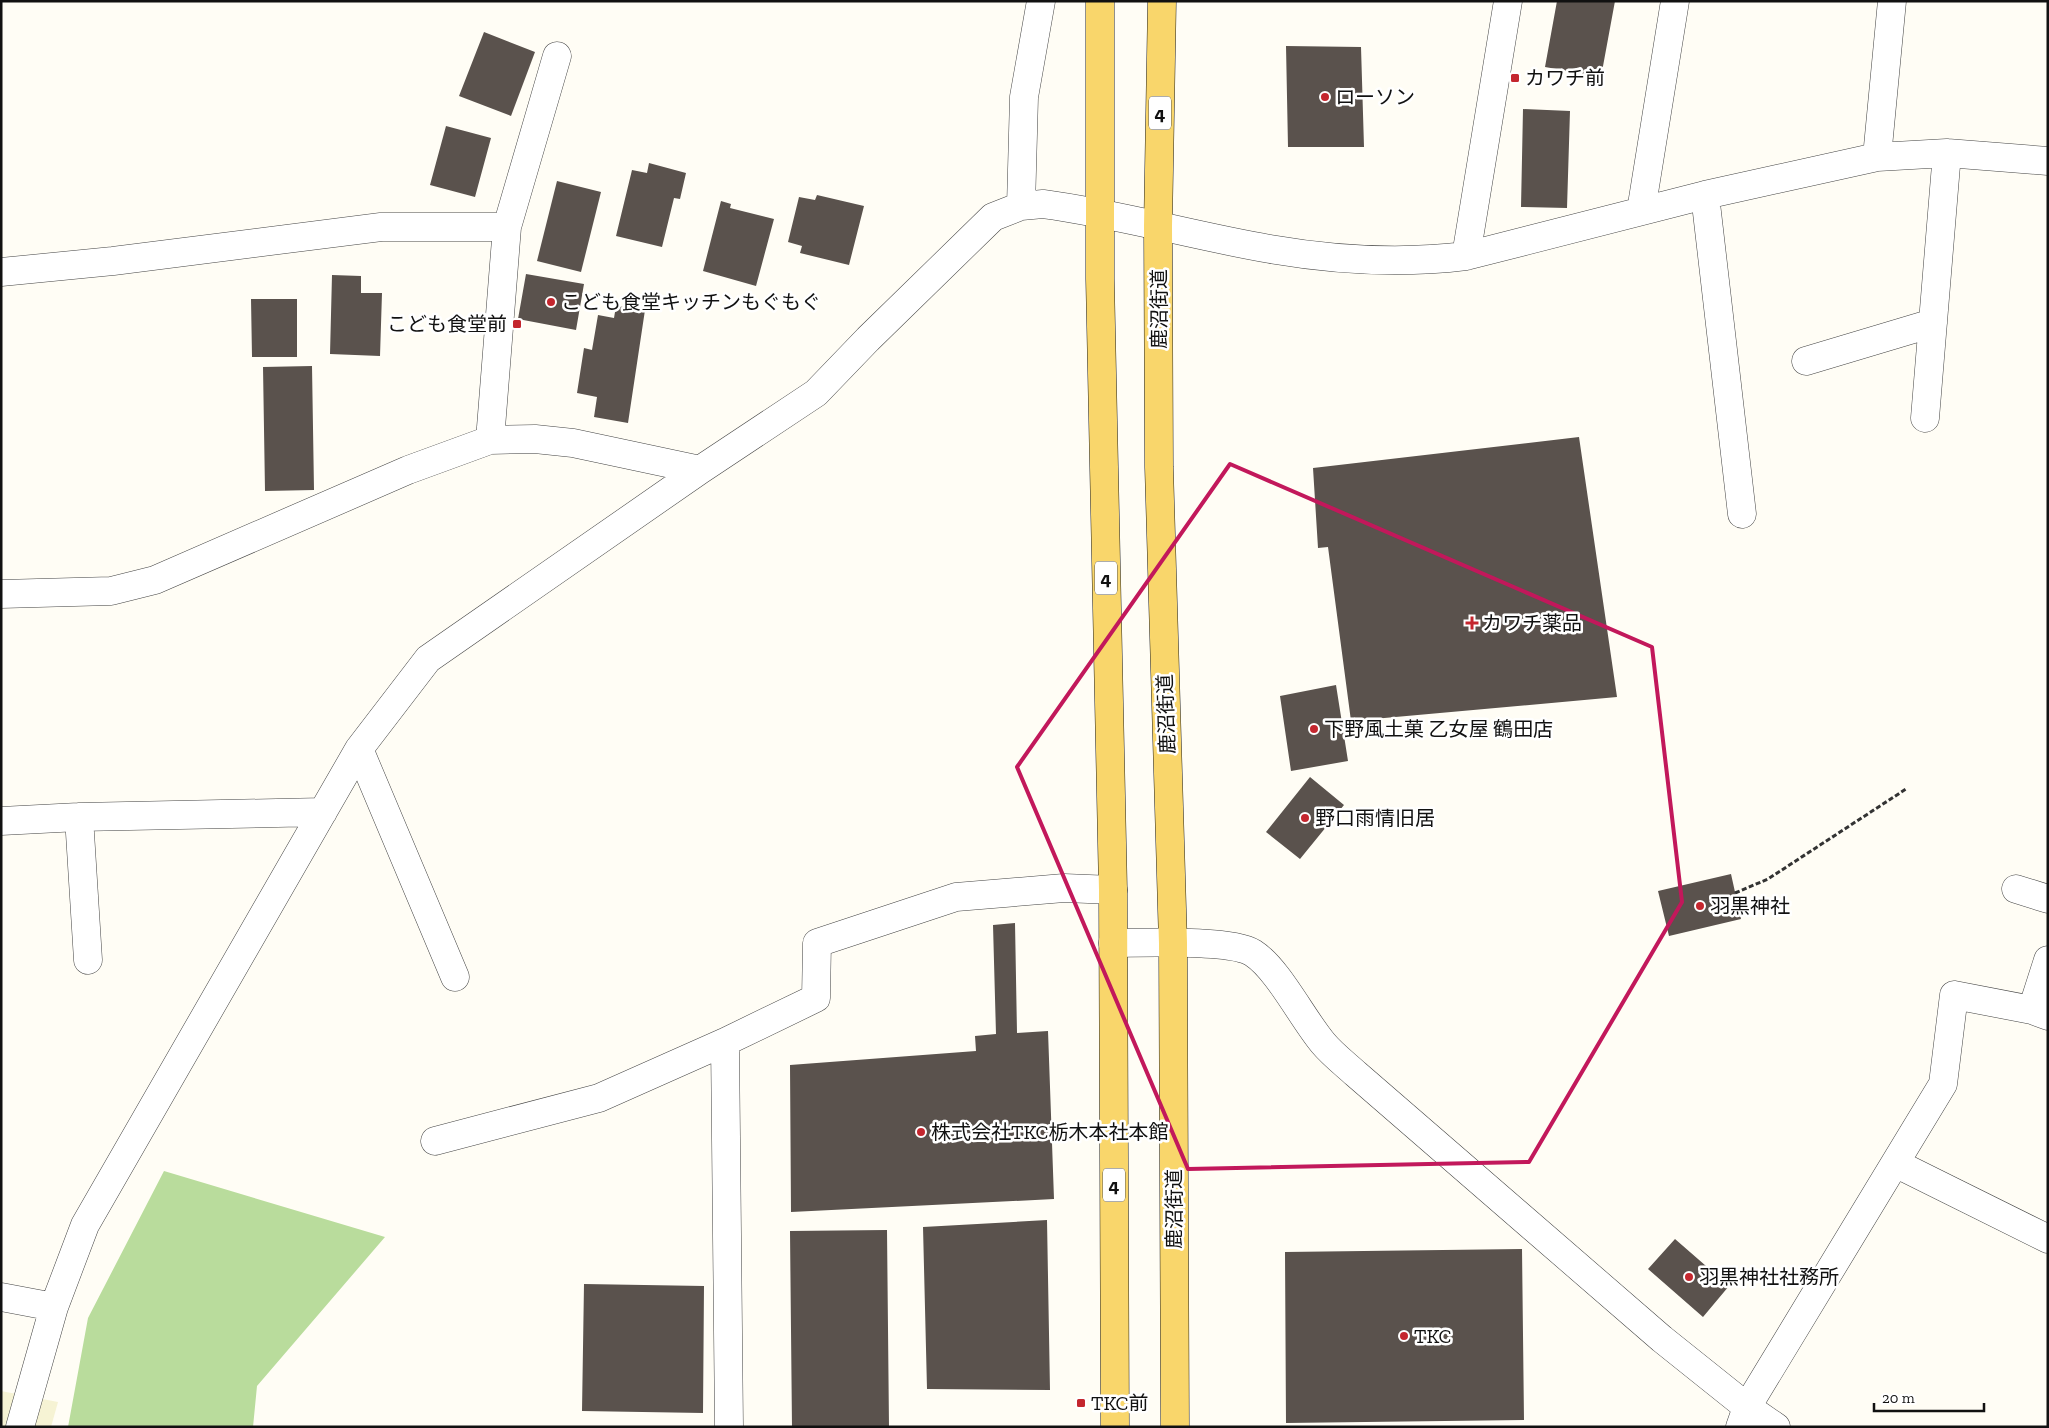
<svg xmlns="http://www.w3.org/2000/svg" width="2049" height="1428" font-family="'Zilla Slab','Noto Sans JP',serif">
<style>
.farmland{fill:#f6f3d4}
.forest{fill:#b9dc9c}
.building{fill:#5a524d}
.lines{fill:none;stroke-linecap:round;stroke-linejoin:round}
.minor-casing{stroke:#444;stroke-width:29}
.major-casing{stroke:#222;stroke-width:29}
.path{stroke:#333;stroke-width:3;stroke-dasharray:5 2.5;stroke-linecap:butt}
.minor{stroke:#fff;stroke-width:28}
.major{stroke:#f9d66b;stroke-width:28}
.marked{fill:none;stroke:#c2185b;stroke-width:4;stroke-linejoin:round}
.poi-dot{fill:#c4262e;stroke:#fff;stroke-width:2}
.labels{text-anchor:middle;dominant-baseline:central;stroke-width:5;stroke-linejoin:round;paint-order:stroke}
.shield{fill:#fff;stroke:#585858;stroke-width:1}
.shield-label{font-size:19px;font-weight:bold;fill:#111}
.poi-label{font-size:20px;fill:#111;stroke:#fff;text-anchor:start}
.street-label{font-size:20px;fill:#111;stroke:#fff}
</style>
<rect width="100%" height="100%" fill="#fffdf5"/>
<path class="farmland" d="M1,1391L58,1402L51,1427H1Z"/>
<path class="forest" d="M164,1171L385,1237L257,1386L253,1427H68L88,1318Z"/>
<path class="building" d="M1557,1H1615L1601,77L1545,67Z
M484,32L535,52L511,116L459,96Z
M1286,46L1361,47L1364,147H1288Z
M1523,109L1570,111L1567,208L1521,207Z
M446,126L491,138L475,197L430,185Z
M649,163L686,173L680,199L674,198L662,247L616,236L632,170L647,173Z
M557,181L601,192L581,272L537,261Z
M817,195L864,206L849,265L800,253L802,246L788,242L799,197L815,200Z
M721,201L731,204L730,208L774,219L756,286L703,271Z
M526,274L584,284L576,330L518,319Z
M332,275L361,276V293H382L380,356L330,354Z
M251,299H297V357H252Z
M616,306L645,310L628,423L594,417L597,397L577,393L584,348L592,350L598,315L614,318Z
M312,366L314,490L265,491L263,367Z
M1579,437L1617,697L1351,721L1328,547L1318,548L1313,468Z
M1336,685L1348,761L1291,771L1280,696Z
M1310,777L1344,805L1300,859L1266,832Z
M1731,874L1741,919L1669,936L1658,891Z
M1015,923L1017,1033L1048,1031L1054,1199L791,1212L790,1065L976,1051L975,1036L996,1034L993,925Z
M1047,1220L1050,1390L927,1389L923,1227Z
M887,1230L889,1427H792L790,1231Z
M1675,1239L1729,1286L1703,1317L1648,1269Z
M1522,1249L1524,1420L1286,1423L1285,1252Z
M584,1284L704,1286L703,1413L582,1411Z"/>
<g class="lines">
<g class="minor-casing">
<path id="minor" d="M1877,157L1892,1
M1705,195L1742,514
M1021,206L1024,97L1041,1
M1641,211L1675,1
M1466,256L1508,1
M1,272L113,261L381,227H507
M1806,361L1933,323
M1925,418L1947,153
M490,440L507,227L557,56
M1,594L111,591L155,580L408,470L490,440L535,439L573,443L700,470
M359,749L455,977
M79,817L88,960
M1,821L79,817L323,812
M2016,889L2048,899
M1113,943C1142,943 1231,939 1253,953C1278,969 1302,1018 1323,1043C1332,1054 1345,1064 1356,1074L1662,1339L1747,1407L1776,1427
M2032,1010L2048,960
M435,1141L599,1098L725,1042
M1895,1163L2048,1239
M1,1297L54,1307
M20,1427L54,1307L85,1225L359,749L428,659L700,470L816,393L868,339L993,217L1021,206L1043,204C1119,214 1194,236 1270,249C1334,260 1401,264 1466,256L1705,195L1877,157L1947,153L2048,161
M729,1427L725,1042L816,998L817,943L956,897L1064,888L1113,890
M1740,1427L1747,1407L1943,1084L1954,995L2032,1010L2048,1016"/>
</g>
<g class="major-casing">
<path id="major" d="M1100,1V279L1113,890L1115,1427
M1162,1L1158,226L1159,467L1173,943L1175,1427"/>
</g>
<path class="path" d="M1735,893L1768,879L1906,789"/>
<use href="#minor" class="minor"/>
<use href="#major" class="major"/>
</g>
<path class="marked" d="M1230,464L1652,647L1682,902L1529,1162L1188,1169L1017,767Z"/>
<g class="poi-dot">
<rect x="1510" y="73" width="10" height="10" rx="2.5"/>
<circle cx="1325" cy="97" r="5"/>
<circle cx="551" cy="302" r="5"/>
<rect x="512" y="319" width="10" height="10" rx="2.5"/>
<path d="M1469.5 615.5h5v5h5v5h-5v5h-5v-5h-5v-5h5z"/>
<circle cx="1314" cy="729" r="5"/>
<circle cx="1305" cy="818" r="5"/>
<circle cx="1700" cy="906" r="5"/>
<circle cx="921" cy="1132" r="5"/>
<circle cx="1689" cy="1277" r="5"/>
<circle cx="1404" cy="1336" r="5"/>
<rect x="1076" y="1398" width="10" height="10" rx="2.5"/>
</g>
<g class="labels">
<g class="shield">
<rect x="1149" y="96.5" width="22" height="33" rx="4"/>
<rect x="1095" y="561.5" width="22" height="33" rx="4"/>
<rect x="1103" y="1168.5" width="22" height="33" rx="4"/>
</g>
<g class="shield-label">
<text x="1160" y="113">4</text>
<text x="1106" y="578">4</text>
<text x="1114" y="1185">4</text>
</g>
<g class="poi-label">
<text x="1525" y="78">カワチ前</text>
<text x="1335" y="97">ローソン</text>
<text x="561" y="302">こども食堂キッチンもぐもぐ</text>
<text x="507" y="324" text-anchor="end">こども食堂前</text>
<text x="1482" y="623">カワチ薬品</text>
<text x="1324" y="729">下野風土菓 乙女屋 鶴田店</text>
<text x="1315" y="818">野口雨情旧居</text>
<text x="1710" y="906">羽黒神社</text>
<text x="931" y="1132">株式会社TKC栃木本社本館</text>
<text x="1699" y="1277">羽黒神社社務所</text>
<text x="1414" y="1336">TKC</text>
<text x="1091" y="1403">TKC前</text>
</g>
<g class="street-label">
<text transform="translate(1159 309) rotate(-90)">鹿沼街道</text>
<text transform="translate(1166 714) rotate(-92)">鹿沼街道</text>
<text transform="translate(1174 1209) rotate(-90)">鹿沼街道</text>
</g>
</g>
<rect width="2049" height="1428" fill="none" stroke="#111111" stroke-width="5"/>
<path d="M1874 1403v8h110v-8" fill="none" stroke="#111111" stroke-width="2.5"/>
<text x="1882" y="1403" font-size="15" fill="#111111" stroke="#ffffff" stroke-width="4" paint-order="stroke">20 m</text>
</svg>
